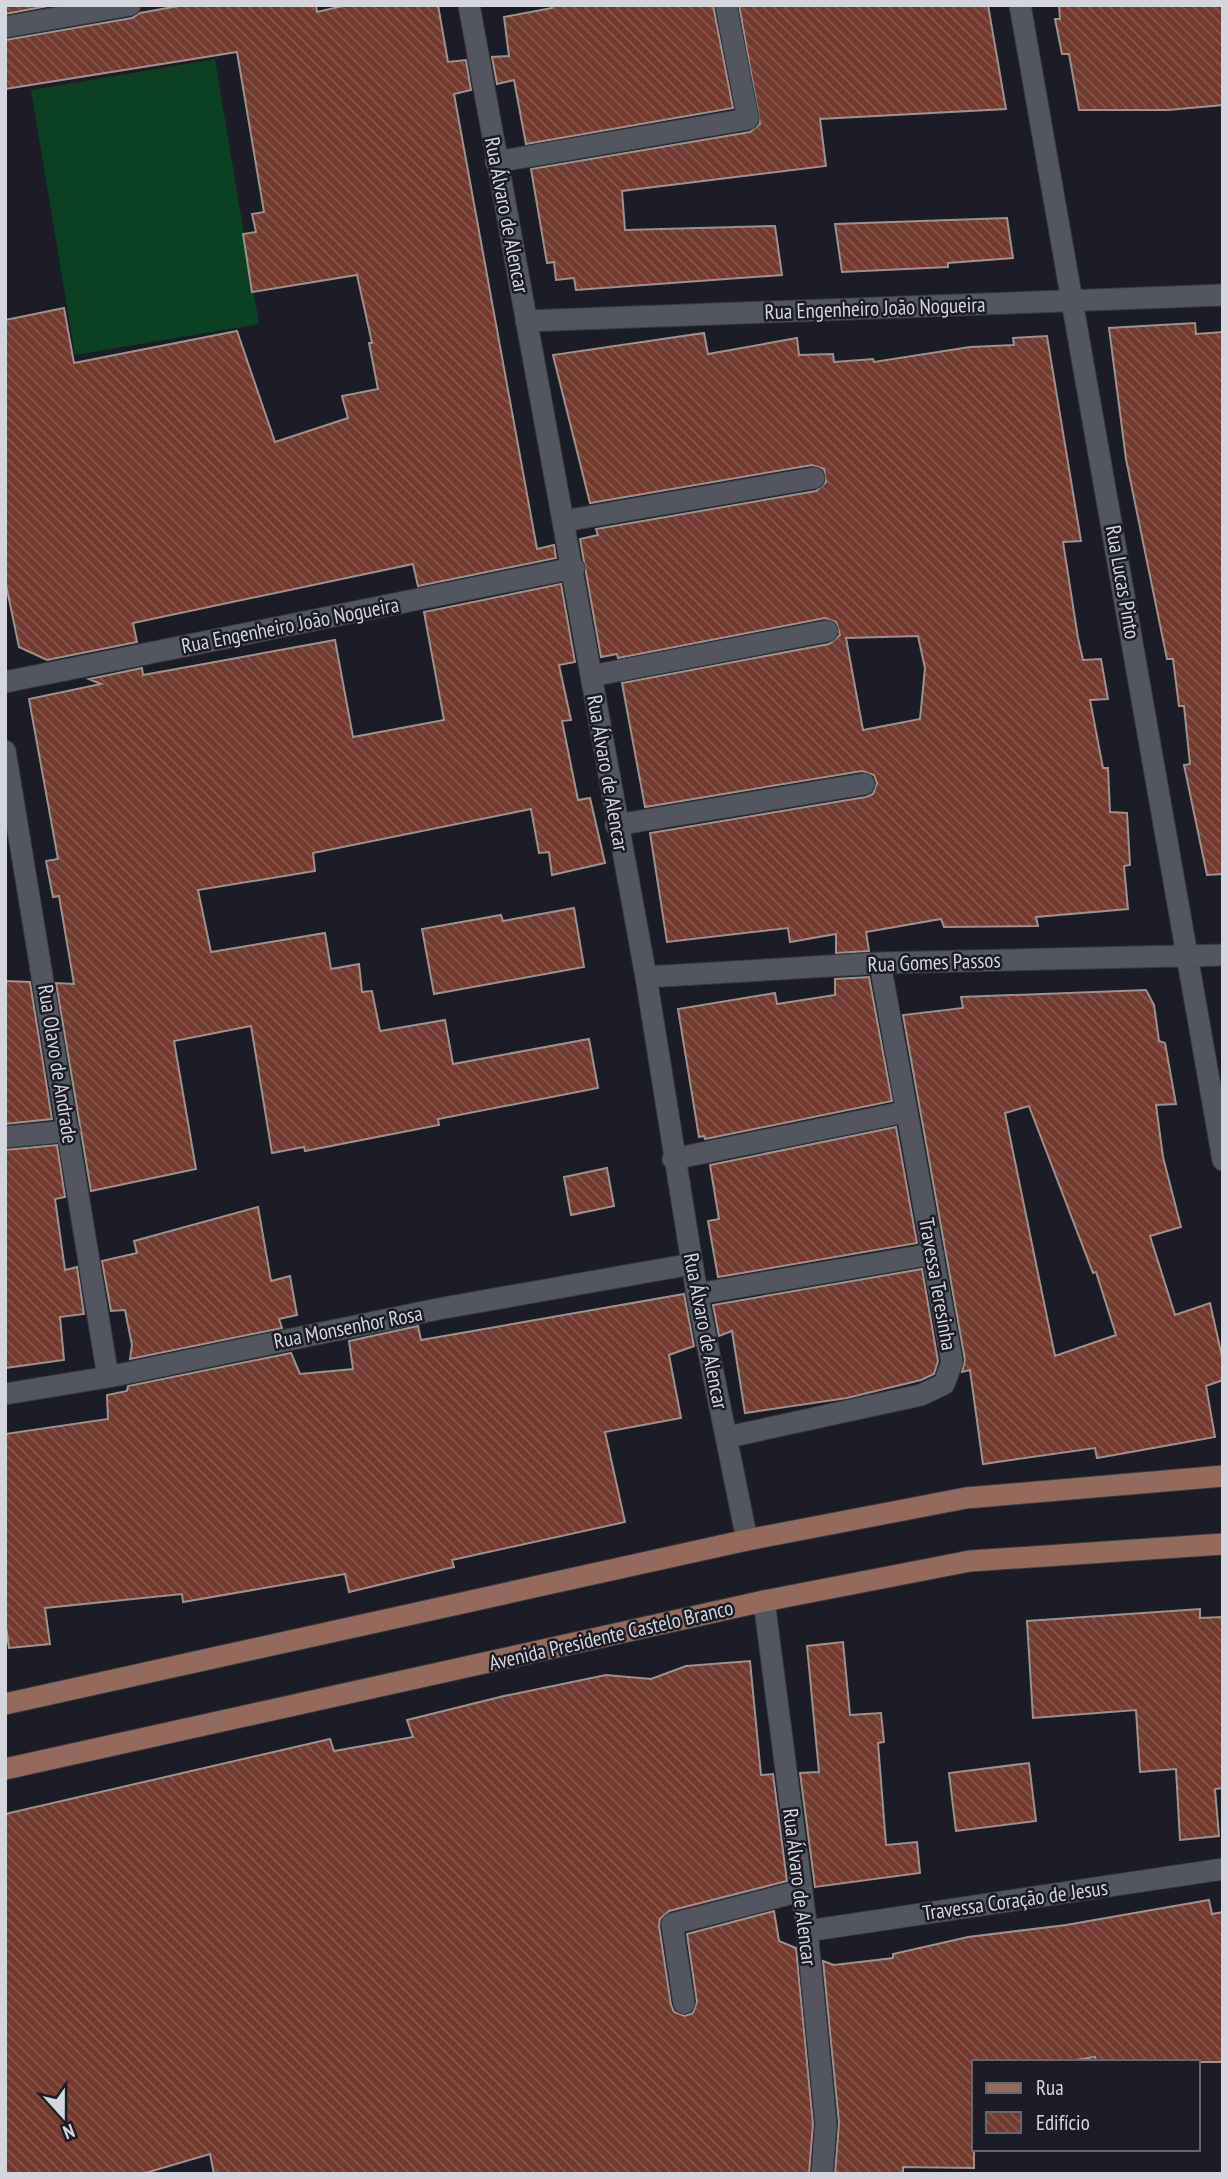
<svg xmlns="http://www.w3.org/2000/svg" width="1228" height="2179" font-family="'PT Sans Narrow',sans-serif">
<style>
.grass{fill:#0c4022}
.building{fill:url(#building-back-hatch);stroke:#9e908d;stroke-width:2;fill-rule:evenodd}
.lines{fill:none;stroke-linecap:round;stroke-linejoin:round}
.minor-casing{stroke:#383940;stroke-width:23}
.major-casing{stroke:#383940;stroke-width:23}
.minor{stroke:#53555f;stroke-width:21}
.major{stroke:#936a5c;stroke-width:21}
.labels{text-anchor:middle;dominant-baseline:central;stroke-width:5;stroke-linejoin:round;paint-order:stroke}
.street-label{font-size:21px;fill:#d5d6dd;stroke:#1b1c25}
</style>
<defs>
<pattern id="building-back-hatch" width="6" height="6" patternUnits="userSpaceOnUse" patternTransform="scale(1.75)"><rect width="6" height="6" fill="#733a2f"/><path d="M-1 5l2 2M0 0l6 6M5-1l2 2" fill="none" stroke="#86564d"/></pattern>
</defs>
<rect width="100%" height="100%" fill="#1b1c25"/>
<path class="grass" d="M215,59L259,324L75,355L31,90Z"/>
<path class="building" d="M5,5H53L5,14Z
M184,5H316L317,12L347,5H438L448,62L466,60L471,90L454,94L537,549L554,545L556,558L418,586L413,564L133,623L137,642L47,660L19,647L5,580V320L64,308L74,363L237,331L275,442L348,418L342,396L378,389L369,343H372L357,275L252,292L243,234L256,232L252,214L264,212L237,52L5,89V40L132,18L140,13Z
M551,5H713L733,108L526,144L514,80L497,84L492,57L509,56L504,17L552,8Z
M739,5H988L1006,109L820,119L826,166L622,191L625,230L775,226L782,275L576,290L574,278L556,280L554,262L547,263L531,169L750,132L760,124Z
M1059,5H1223V105L1168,110H1079L1069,54H1062L1055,19H1060Z
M1007,218L1013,258L948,263V267L842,272L835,224Z
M1195,323L1196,334L1223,332V874L1207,875L1184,765L1190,764L1184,706H1179L1173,659H1167L1126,459L1109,328Z
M704,333L708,354L797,338L799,355L833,354L834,362L873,359L874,362L970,347L1014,345L1013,338L1047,336L1081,541L1063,542L1078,638L1083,660L1101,659L1108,699L1090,700L1103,768H1108L1110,812L1127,813L1130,865L1124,866L1128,909L1036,917L1038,926L944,927L941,919L866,932L869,951L836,953V934L790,942L788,928L667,942L650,833L866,797L873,794L877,783L874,775L862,771L645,807L622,683L829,644L840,635L836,622L825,618L618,658L617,654L601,657L580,539L598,535L596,529L816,491L826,482L824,469L812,465L590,503L553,355ZM918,636L925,668L920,719L863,730L846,638Z
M561,584L575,662L559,665L571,720L562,721L578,800L590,798L605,863L552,875L549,852L539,853L531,809L313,853L315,871L198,890L211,952L325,933L331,969L359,964L362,992L372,991L380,1031L445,1020L453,1064L589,1039L598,1088L438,1119L439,1125L305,1151L304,1147L272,1153L251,1026L174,1041L196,1169L91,1191L56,983L74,984L59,896L53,897L46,861L58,859L29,699L101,684L89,679L142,668L143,675L335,640L353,737L444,720L424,612Z
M574,908L584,967L434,994L422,929L501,915L503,921Z
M869,977L892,1101L705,1139L704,1136L699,1137L678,1009L775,993L777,1004L835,995V979Z
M5,981L30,982L52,1119L5,1124Z
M1146,990L1154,1005L1159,1041L1165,1043L1176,1104L1156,1105L1163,1157L1181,1227L1150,1236L1175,1315L1210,1303L1223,1361V1380L1206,1386L1215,1437L1097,1458L1095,1448L983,1464L970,1370L962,1372L965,1360L903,1015L963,1008L961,997ZM1029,1106L1093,1273L1096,1272L1116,1335L1055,1356L1005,1113Z
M896,1127L917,1243L718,1277L708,1221L719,1219L710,1165Z
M57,1145L65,1197L55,1199L65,1270L77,1267L84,1314L60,1317L64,1360L5,1368V1150Z
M607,1168L614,1206L571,1215L564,1177Z
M258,1207L271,1281L290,1276L297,1315L279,1319L282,1328L130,1359L132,1345L125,1310L111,1311L102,1261L137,1253L134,1241Z
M922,1269L938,1361L934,1374L921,1380L847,1398L745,1413L732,1331L719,1336L713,1305Z
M684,1294L694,1346L669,1355L681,1418L605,1432L625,1522L452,1560L454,1567L349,1592L345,1574L183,1602L182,1594L45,1608L50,1644L9,1648L5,1620V1434L108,1419L107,1395L127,1391L128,1386L291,1353L300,1374L353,1369L349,1341L418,1326L421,1340Z
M1200,1609V1618L1223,1617V1788L1215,1789L1219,1836L1180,1840L1176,1769L1140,1772L1136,1710L1033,1718L1027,1621Z
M843,1642L850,1715L881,1713L884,1742L878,1743L886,1845L917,1842L920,1873L815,1887L800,1773L819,1772L807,1646Z
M750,1661L761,1775L773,1774L787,1881L669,1911L660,1919L659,1926L671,2005L674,2012L685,2016L693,2013L697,2002L687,1934L774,1911L779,1941L796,1948L813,2124L809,2174H214L210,2154L142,2174H5V1814L330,1739L334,1751L413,1737L407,1720L504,1696L606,1675L651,1679L686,1666Z
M1029,1763L1036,1821L956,1831L949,1773Z
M1209,1900L1212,1914L1223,1912V2062H1096L1095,2057L1063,2062H974V2168L903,2167V2174H835L839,2123L823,1961L834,1965L893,1958V1954L968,1937L1066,1925Z"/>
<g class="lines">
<g class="minor-casing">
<path id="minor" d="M469,5L646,977L697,1294L747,1540
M1020,5L1223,1160
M5,27L130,5
M496,162L748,119L726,5
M526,321L1223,295
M564,521L814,478
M591,676L827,631
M5,682L574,568
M5,751L108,1377
M616,825L864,784
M646,977L880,963L1223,955
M5,1137L69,1131
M673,1159L905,1112
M697,1294L933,1254
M5,1394L108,1377L438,1309L692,1264
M728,1437L921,1395L944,1384L952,1362L880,963
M764,1601L807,1931L826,2124L822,2174
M807,1931L1223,1869
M684,2003L672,1924L801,1891"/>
</g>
<g class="major-casing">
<path id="major" d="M5,1704L747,1540L966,1498L1223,1476
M5,1769L764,1601L970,1561L1223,1544"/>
</g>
<use href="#minor" class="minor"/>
<use href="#major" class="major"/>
</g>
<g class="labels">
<g class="street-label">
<text transform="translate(507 215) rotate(79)">Rua Álvaro de Alencar</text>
<text transform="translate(875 308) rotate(-2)">Rua Engenheiro João Nogueira</text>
<text transform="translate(1123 582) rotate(80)">Rua Lucas Pinto</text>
<text transform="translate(290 625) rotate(-11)">Rua Engenheiro João Nogueira</text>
<text transform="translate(608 773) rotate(80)">Rua Álvaro de Alencar</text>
<text transform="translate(934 962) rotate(-2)">Rua Gomes Passos</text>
<text transform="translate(58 1064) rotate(81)">Rua Olavo de Andrade</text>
<text transform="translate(938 1284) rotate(80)">Travessa Teresinha</text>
<text transform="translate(348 1327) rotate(-11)">Rua Monsenhor Rosa</text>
<text transform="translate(706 1331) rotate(79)">Rua Álvaro de Alencar</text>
<text transform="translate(611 1635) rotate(-13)">Avenida Presidente Castelo Branco</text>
<text transform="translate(800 1887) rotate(83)">Rua Álvaro de Alencar</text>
<text transform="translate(1015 1900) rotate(-8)">Travessa Coração de Jesus</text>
</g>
</g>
<rect width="1228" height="2179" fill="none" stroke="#d5d6dd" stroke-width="14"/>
<rect x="972" y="2060" width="228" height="91" fill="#1b1c25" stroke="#65666f" stroke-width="2"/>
<rect x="986" y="2083" width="35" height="10" fill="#936a5c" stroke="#65666f" stroke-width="2"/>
<text x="1036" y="2095" font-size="21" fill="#d5d6dd">Rua</text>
<rect x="986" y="2112" width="35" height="21" fill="url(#building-back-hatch)" stroke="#65666f" stroke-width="2"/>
<text x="1036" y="2130" font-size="21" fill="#d5d6dd">Edifício</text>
<g transform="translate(63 2116) rotate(159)" stroke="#1b1c25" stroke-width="5" paint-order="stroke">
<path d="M0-5L12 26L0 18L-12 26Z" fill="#d5d6dd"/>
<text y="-10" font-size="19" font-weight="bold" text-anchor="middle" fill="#d5d6dd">N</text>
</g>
</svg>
